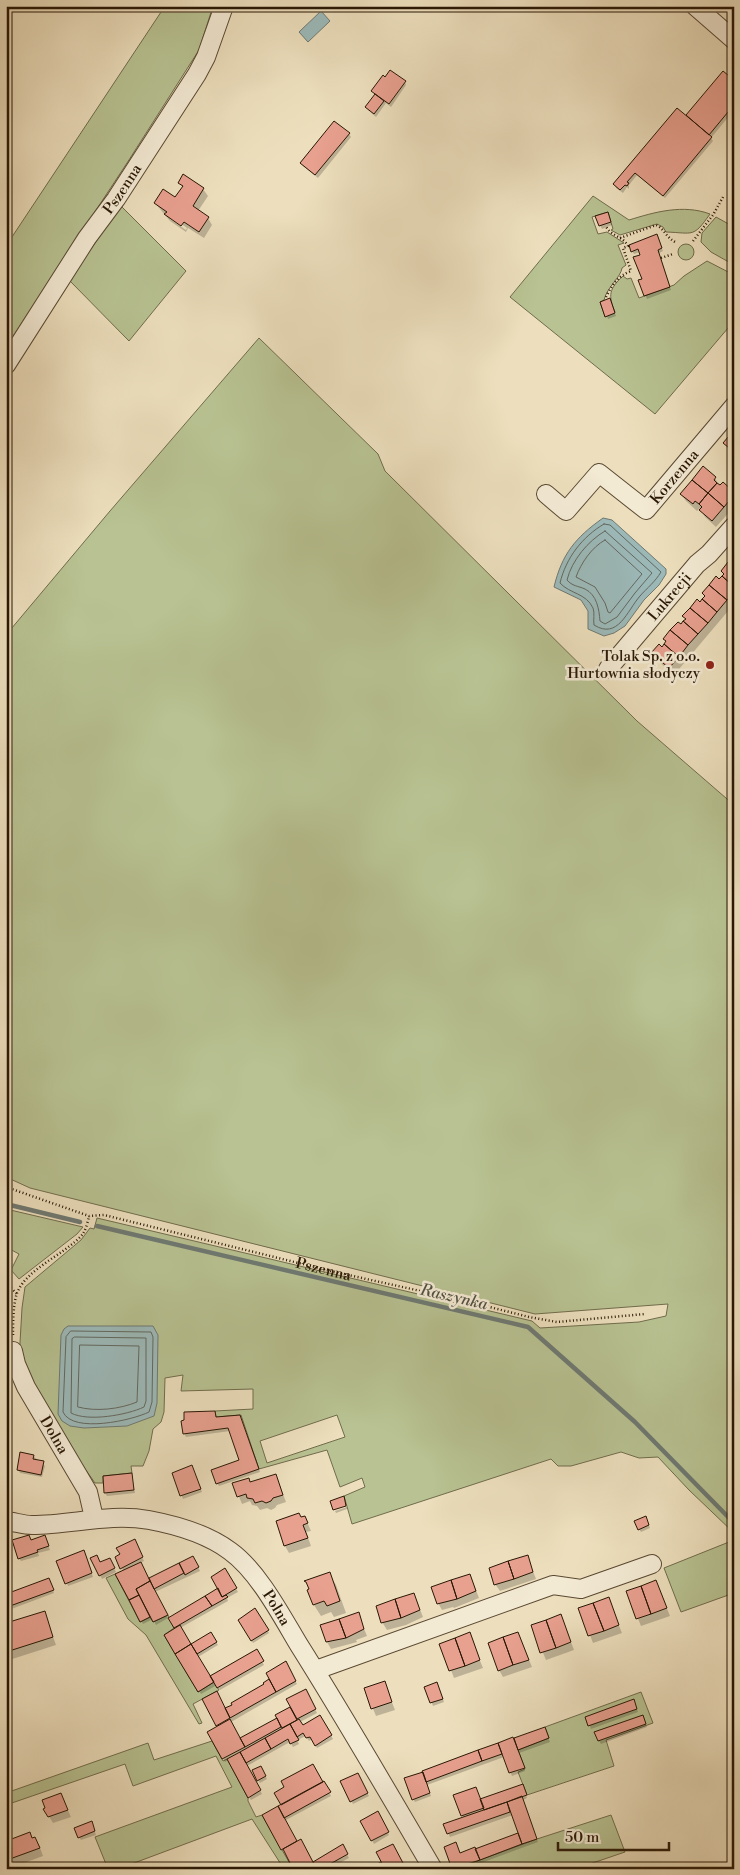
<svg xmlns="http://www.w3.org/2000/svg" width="740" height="1875" font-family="'Libre Bodoni',serif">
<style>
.green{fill:#b8c292;stroke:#706c4c;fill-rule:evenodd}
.water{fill:#9cbaba;stroke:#6e7972}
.shadow{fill:#0003;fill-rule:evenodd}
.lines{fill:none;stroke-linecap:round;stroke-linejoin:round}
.shore{stroke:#626860;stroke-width:1}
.stream{stroke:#6e7972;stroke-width:4.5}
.building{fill:#e8a08f;stroke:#291705}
.minor-casing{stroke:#5a4933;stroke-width:20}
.path{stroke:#291705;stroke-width:2.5;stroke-dasharray:1 2.5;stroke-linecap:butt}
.minor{stroke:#f3ead4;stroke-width:18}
.poi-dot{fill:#8f2418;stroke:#f3ead4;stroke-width:2}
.labels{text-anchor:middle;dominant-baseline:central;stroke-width:5;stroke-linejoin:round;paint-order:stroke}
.street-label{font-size:15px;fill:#291705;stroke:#f3ead4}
.poi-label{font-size:15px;fill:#291705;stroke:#f3ead4;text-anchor:end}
.water-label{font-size:16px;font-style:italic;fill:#515044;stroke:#f3ead4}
</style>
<rect width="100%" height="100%" fill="#eddfbd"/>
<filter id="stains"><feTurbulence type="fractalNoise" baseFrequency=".004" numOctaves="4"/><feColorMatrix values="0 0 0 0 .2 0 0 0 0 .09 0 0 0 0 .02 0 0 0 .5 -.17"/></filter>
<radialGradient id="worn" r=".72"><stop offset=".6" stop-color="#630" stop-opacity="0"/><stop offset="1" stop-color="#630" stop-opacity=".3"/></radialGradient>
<path class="green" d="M165,6H213L199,50L127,163L6,347V246Z
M593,196L629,220C655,212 683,204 710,214C693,238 694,233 666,232L663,227L657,224L620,235L611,230L613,229L608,212L592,217L598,234L607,232L624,243L618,245L626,265L622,268C621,277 607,287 604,300L600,302L605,316L615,312C608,295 609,289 623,276L627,279L631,278L639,298L674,285L684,276L707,261L734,275V321L655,414L510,297Z
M121,206L186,271L129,341L69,280Z
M716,217L734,227V265L711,252L701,242L702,233Z
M678 252a8 8 0 1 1 16 0a8 8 0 1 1-16 0Z
M259,338L378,454L385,471L637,721L734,805V1533L689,1490L658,1457L639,1458L621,1452L571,1466H558L551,1459L352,1524L344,1496L365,1487L362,1478L340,1487L327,1450L259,1469L241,1415L216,1417L215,1411L253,1409V1389L181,1391L183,1375L165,1378L164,1412L161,1422L153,1429L149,1451L143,1466H131L132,1473L103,1476V1483H95L66,1442L19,1360L22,1308L25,1287L81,1240L90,1228L94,1229L97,1218L532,1321L540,1328L639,1322L666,1316L668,1304L535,1314L30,1188L6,1177V635L110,511ZM337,1415L345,1437L267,1463L260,1441Z
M6,1209L83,1227L77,1234L19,1279L11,1270L19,1254L6,1247Z
M734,1540V1593L681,1612L664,1568Z
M115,1574L140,1622L150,1617L153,1622L168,1615L174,1628L164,1635L198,1692L214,1682L219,1690L193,1704L202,1723L199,1724L146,1635L128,1619L106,1578Z
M641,1692L653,1723L606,1740L614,1766L527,1795L518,1772L525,1769L518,1750L549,1738L545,1727Z
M212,1741L223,1761L227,1759L248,1798V1801L256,1817L262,1815L293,1869H284L252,1819L118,1869H108L95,1837L232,1787L216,1756L133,1786L125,1764L6,1805V1793L148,1743L154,1760Z
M611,1815L625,1852L575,1869H455L537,1839Z"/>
<path class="water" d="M321,11L330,21L308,42L299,32Z
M603,518L612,520L666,569V574L659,585L644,600L625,626L614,633L604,636L588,629V611L581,600L554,587C562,554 575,538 603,518Z
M68,1326H153L158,1335L157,1403L154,1416L127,1426L84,1428L70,1426L62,1421L58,1414L61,1335L64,1329Z"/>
<path class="shadow" d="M723,73L734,82V118L730,115L711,138L713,141L665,198L637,175L629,185V189L627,187L623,193L616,188L615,184L686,117Z
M405,82L406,85L391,107L386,103L376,117L368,110L367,107L375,96L373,91Z
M349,134L351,137L318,178L303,166L302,163Z
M184,176L203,189L208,196L198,211L208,218L212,225L204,238L188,228L186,232L170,221L155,203L176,199L183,188L180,183ZM170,216L187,228L186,230L170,219Z
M609,217L612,225L602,229L600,225Z
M658,239L663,251L659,253L671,290L647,299L639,281L643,279L641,256L640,252L634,254L632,251Z
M611,303L616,316L608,319L607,316Z
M734,432V455L724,443Z
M715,478L720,487L734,493V507L716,527L705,517L700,508L697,511L686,501L681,494Z
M734,558V604L674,675L657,660L653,653L662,649L686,619L684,616L700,604L705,597L703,594L719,581L724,574L722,571Z
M214,1412L216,1418L240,1416L260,1472L219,1486L217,1483L240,1461L230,1431L186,1437L184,1433Z
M33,1456L45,1466L42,1477L20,1473L18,1469Z
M193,1470L202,1492L183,1499L173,1474Z
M132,1475L135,1493L107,1496L105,1493Z
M276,1475L286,1502L277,1505L275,1508L271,1510L267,1508L260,1510L257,1506L252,1505L250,1501L242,1504L234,1484L250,1483Z
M347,1507V1509L336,1513L335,1511Z
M305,1517L311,1531L306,1532L311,1546L289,1553L285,1546L301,1519Z
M647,1520L650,1528L641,1532L639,1529Z
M46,1540L50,1550L38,1553L39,1556L21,1561L19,1558L31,1541Z
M134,1541L144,1561L140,1563L149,1580L193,1557L200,1571L155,1592L168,1618L156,1625L153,1619L143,1624L117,1575L124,1572L116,1557Z
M85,1555L93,1577L68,1586L67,1583Z
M527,1556L536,1579L500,1591L495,1584Z
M92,1559L99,1564L109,1559L116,1572L102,1579Z
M225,1570L238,1592L227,1598L228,1601L180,1628L191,1646L211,1634L218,1645L198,1657L210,1678L256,1651L264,1665L220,1690L217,1685L201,1694L165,1635L176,1629L170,1618L219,1589Z
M329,1574L336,1585L346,1613L334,1617L331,1612L321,1616L314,1605Z
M470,1575L479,1598L454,1608L453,1607L442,1610L438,1603Z
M49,1580L54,1593L6,1611V1596Z
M656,1582L670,1616L641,1626L627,1592Z
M414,1594L423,1617L406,1625L387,1630L382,1622Z
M608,1599L622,1633L593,1643L580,1609Z
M255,1610L269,1633L253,1643L239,1620Z
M44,1612L56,1645L6,1661V1624Z
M358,1614L367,1636L356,1640L357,1642L350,1644L331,1649L327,1642Z
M561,1616L574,1650L546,1660L532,1626Z
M518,1633L532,1667L503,1677L499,1670Z
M469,1634L483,1668L454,1678L441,1644Z
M285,1663L297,1684L231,1722L240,1739L278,1718L277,1715L292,1707L305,1690L317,1713L300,1722L302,1726L320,1716L333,1739L317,1748L312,1739L309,1741L306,1736L297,1740L299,1744L293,1747L290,1742L247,1766L262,1794L251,1800L228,1760L225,1762L209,1732L218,1727L204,1699L225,1710L265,1685V1683L271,1680Z
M384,1682L395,1710L376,1716L365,1689Z
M438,1686L444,1702L433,1706L426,1687Z
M635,1704L638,1712L591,1729L590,1726L587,1718Z
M643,1716L647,1727L601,1744L599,1741Z
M544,1728L550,1742L519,1753L525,1771L512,1776L504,1757L427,1785L431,1796L415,1802L413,1799L406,1779Z
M260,1767L267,1779L260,1783L253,1771Z
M357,1774L369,1796L353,1804L342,1782Z
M324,1783L331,1796L284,1821L297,1843L312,1863L342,1846L349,1858L328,1869H295L263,1816Z
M524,1789L527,1798L523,1800L538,1842L465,1869H454L445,1847L460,1854L519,1834L513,1815L450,1837L445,1825L463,1818L455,1796L481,1800Z
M61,1795L71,1817L53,1823L45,1810Z
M377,1813L389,1835L374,1844L362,1821Z
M93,1826L96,1835L81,1840L79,1837Z
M33,1839L39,1845L43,1856L13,1867L6,1853Z
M392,1845L403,1866L399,1869H375L383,1863Z"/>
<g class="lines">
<path class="shore" d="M604,524L610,525L661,572C655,582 647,588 640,596C627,611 618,640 594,625C593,620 595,613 593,608C586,593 570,594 560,583C566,558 582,537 604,524Z
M605,531L652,573L635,593L617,617L605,624L600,621C599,609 597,595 585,589C578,586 572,586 567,580C572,560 588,541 605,531Z
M605,540L642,574L610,613L608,612L605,603L595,587L576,577C581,563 592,547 605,540Z
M71,1331L151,1332L153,1337L152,1402L149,1412C133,1420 73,1434 63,1412L66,1337Z
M75,1337L146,1338V1401L144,1407C127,1415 88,1422 71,1413L72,1339Z
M80,1345L139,1346L137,1402C120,1409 96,1412 78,1407Z"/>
<path class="stream" d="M6,1204L80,1222
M97,1226L528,1327L635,1422L734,1523"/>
</g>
<path class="building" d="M390,70L406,81L389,104L371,91L383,75L385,77Z
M723,71L734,80V117L728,112L709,135L686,115Z
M375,94L384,101L374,114L365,107Z
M677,108L712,137L663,196L635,173L627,182L629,183L627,186L625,185L620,190L613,184Z
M334,121L350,133L315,175L300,163Z
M183,174L204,188L193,206L209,217L199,232L184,222L181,226L164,214L167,212L154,203L163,189L175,197L183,186L178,183Z
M608,212L611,222L599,226L595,216Z
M657,234L662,248L658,250L670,287L644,296L638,280L642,279L633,257L640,255L638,249L631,252L629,245Z
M610,298L615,313L605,317L600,302Z
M734,430V452L723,443Z
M703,466L716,477L714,480L717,483L708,493L692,480Z
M692,480L708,493L699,504L695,501L693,504L680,494Z
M723,482L734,492V495L724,507L708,493L717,483L720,485Z
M708,493L724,507L712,521L699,510L702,507L699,504Z
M728,562L734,567V587L722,576L724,574L721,571Z
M716,576L719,579L722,576L734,587V592L727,600L709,585Z
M709,585L727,600L717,612L702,599L705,596L702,593Z
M697,599L700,602L702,599L717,612L708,623L690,608Z
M690,608L708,623L698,634L683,621L686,619L682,616Z
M683,621L698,634L688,645L670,630L678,622L681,624Z
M670,630L688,645L679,657L664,644L666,641L663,639Z
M659,644L662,647L664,644L679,657L669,668L651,653Z
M215,1411L216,1417L240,1415L259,1469L216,1484L211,1470L239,1460L228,1428L183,1434L181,1421L184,1420V1412Z
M20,1452L34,1455L33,1459L44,1461L41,1475L17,1470Z
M192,1465L201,1489L180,1496L172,1473Z
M132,1473L134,1490L104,1493L103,1476Z
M276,1474L283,1495L273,1498L271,1501L266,1503L262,1501L255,1503L253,1499L247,1498L246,1494L237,1497L232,1483L249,1478L250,1482Z
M344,1496L346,1506L333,1510L330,1501Z
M299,1513L301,1517L305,1516L308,1523L303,1525L308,1538L284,1546L276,1521Z
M646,1516L649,1525L638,1530L634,1521Z
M29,1535L31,1540L45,1535L49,1546L37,1550L38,1552L18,1559L12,1540Z
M135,1539L143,1557L120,1569L115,1557L120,1554L116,1548Z
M84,1550L92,1573L65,1584L56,1561Z
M97,1555L100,1562L110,1558L115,1568L99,1576L90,1558Z
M528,1555L533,1572L514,1579L508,1561Z
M193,1556L199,1567L185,1575L179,1563Z
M508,1561L514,1579L494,1585L489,1568Z
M141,1562L150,1581L136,1589L139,1595L129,1600L115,1574Z
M179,1563L184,1573L154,1589L149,1578Z
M225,1568L237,1588L222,1597L211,1577Z
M330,1572L340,1601L327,1606L324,1601L313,1605L307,1590L309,1589L306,1582L304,1581Z
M470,1574L476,1591L457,1599L451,1580Z
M49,1578L54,1590L10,1606L6,1594Z
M451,1580L457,1599L437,1604L431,1587Z
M656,1580L667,1608L651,1614L641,1586Z
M150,1581L168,1615L153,1622L136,1589Z
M641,1586L651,1614L636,1619L626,1591Z
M218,1588L222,1597L226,1595L228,1597L212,1606L205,1596Z
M414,1593L420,1610L401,1618L395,1599Z
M139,1595L150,1617L140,1622L129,1600Z
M205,1596L212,1606L174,1628L168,1618Z
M609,1597L619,1625L604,1631L593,1603Z
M395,1599L401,1618L381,1623L376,1606Z
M593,1603L604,1631L588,1636L578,1608Z
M255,1608L269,1630L251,1641L238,1620Z
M45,1611L53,1637L6,1652V1623Z
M359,1612L364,1629L346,1638L339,1619Z
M561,1614L571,1642L556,1648L546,1620Z
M339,1619L346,1638L326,1642L320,1625Z
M546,1620L556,1648L540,1653L531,1625Z
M180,1625L191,1644L175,1654L164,1635Z
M211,1632L217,1642L197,1654L191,1644Z
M470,1632L480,1660L465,1666L455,1638Z
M518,1632L529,1660L513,1665L503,1637Z
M503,1637L513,1665L498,1671L488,1643Z
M455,1638L465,1666L449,1671L439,1644Z
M191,1644L214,1682L198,1692L175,1654Z
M257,1649L264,1661L217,1688L210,1676Z
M286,1661L296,1681L276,1692L266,1673Z
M269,1679L276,1692L230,1718L225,1708L232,1705L231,1703L264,1684L263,1683Z
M385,1681L392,1702L371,1709L364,1688Z
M437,1682L443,1699L430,1703L424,1687Z
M306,1689L316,1709L297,1719L286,1699Z
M217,1691L230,1718L216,1726L202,1699Z
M634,1699L637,1709L588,1726L585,1717Z
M290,1707L297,1720L282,1728L275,1715Z
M320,1715L332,1735L315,1746L310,1737L306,1738L303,1733L297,1737L290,1724L299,1719L303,1725Z
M643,1715L646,1724L598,1741L594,1732Z
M277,1718L281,1727L245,1747L240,1738Z
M230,1719L245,1747L222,1759L207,1732Z
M290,1724L299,1740L290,1744L288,1739L271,1749L265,1738Z
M545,1727L549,1738L518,1750L514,1738Z
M513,1737L525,1768L509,1773L498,1743Z
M265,1738L271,1749L246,1763L240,1752Z
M498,1743L502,1754L482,1761L478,1750Z
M478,1750L482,1761L426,1782L422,1771Z
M240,1752L261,1790L248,1798L227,1759Z
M313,1764L323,1782L281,1805L274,1793L284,1787L281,1781Z
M261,1766L266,1776L257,1781L252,1770Z
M423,1772L430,1793L412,1800L404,1778Z
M358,1773L368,1793L350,1802L340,1781Z
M324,1781L331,1792L284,1818L278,1806Z
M523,1784L527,1795L484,1810L480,1799Z
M476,1787L484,1808L461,1816L453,1795Z
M61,1793L68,1810L48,1817L43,1809L45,1808L42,1800Z
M522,1796L537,1839L522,1844L507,1802Z
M507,1802L510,1812L447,1834L443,1824Z
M278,1806L297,1841L281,1850L262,1815Z
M378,1811L389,1832L371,1841L360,1821Z
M92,1821L95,1831L78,1838L74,1828Z
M30,1832L32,1838L35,1837L40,1848L7,1860L6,1852L12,1849L9,1840Z
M518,1833L522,1844L480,1860L475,1849Z
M301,1839L313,1862L317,1869H293L283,1849Z
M456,1842L460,1853L475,1847L480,1860L452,1869L444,1847Z
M343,1844L348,1854L321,1869H317L313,1862Z
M393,1844L403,1863L391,1869H385L376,1852Z
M381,1862L385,1869H372L378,1866L377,1864Z"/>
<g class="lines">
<g class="minor-casing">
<g id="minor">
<path d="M695,6L734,40"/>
<path id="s2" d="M6,365L87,238L116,199L197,74L206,57L224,6"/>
<path id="s3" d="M546,494L566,511L599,473L646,510L734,406"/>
<path id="s4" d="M608,669L697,564L709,554L734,526"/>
<path id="s5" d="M13,1351L16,1364L26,1387L88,1492L94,1518"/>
<path id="s6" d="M6,1521C15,1522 24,1525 32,1525C72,1525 109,1513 149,1520C176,1525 207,1534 230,1551C258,1571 281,1615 299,1645C345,1718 389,1794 433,1869"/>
<path d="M316,1670L553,1585L581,1589L652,1564"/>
</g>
</g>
<g class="path">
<path d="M620,238L656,225C664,228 666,238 677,243"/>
<path d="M693,241L713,215L723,197"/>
<path d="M661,258L673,254"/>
<path d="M606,297C612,285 618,276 631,271L623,248L628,246C623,236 610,236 606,226"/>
<path id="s1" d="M6,1187L89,1216L104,1215L339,1273L466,1301L529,1317L557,1322L645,1314"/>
<path d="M6,1253L9,1258L6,1265"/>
<path d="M6,1283L17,1294"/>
<path d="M13,1335C13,1323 13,1305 17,1293C27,1268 66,1254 83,1234C86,1229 88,1221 89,1216"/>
</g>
<use href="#minor" class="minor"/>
</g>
<circle class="poi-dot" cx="710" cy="665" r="5"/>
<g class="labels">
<g class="street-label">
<text stroke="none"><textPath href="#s2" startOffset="211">Pszenna</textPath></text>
<text stroke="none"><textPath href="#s3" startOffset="180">Korzenna</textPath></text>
<text stroke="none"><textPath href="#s4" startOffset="95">Lukrecji</textPath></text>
<text stroke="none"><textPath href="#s1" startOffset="329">Pszenna</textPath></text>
<text stroke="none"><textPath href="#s5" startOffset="94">Dolna</textPath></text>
<text stroke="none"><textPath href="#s6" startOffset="305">Polna</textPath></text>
</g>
<g class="poi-label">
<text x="700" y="656">Tolak Sp. z o.o.<tspan x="700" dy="17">Hurtownia słodyczy</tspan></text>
</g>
<g class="water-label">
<text transform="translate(454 1297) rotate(13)">Raszynka</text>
</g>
</g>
<rect width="740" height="1875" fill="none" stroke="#eddfbd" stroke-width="25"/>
<rect x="8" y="8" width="725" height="1860" fill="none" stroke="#291705" stroke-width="2.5"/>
<rect x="12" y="12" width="715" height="1850" fill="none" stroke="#291705"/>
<path d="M558 1842v8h111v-8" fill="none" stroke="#291705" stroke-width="2.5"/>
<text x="565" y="1842" font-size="15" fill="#291705" stroke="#f3ead4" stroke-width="4" paint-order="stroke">50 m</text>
<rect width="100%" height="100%" filter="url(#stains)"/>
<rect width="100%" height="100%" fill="url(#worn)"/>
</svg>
